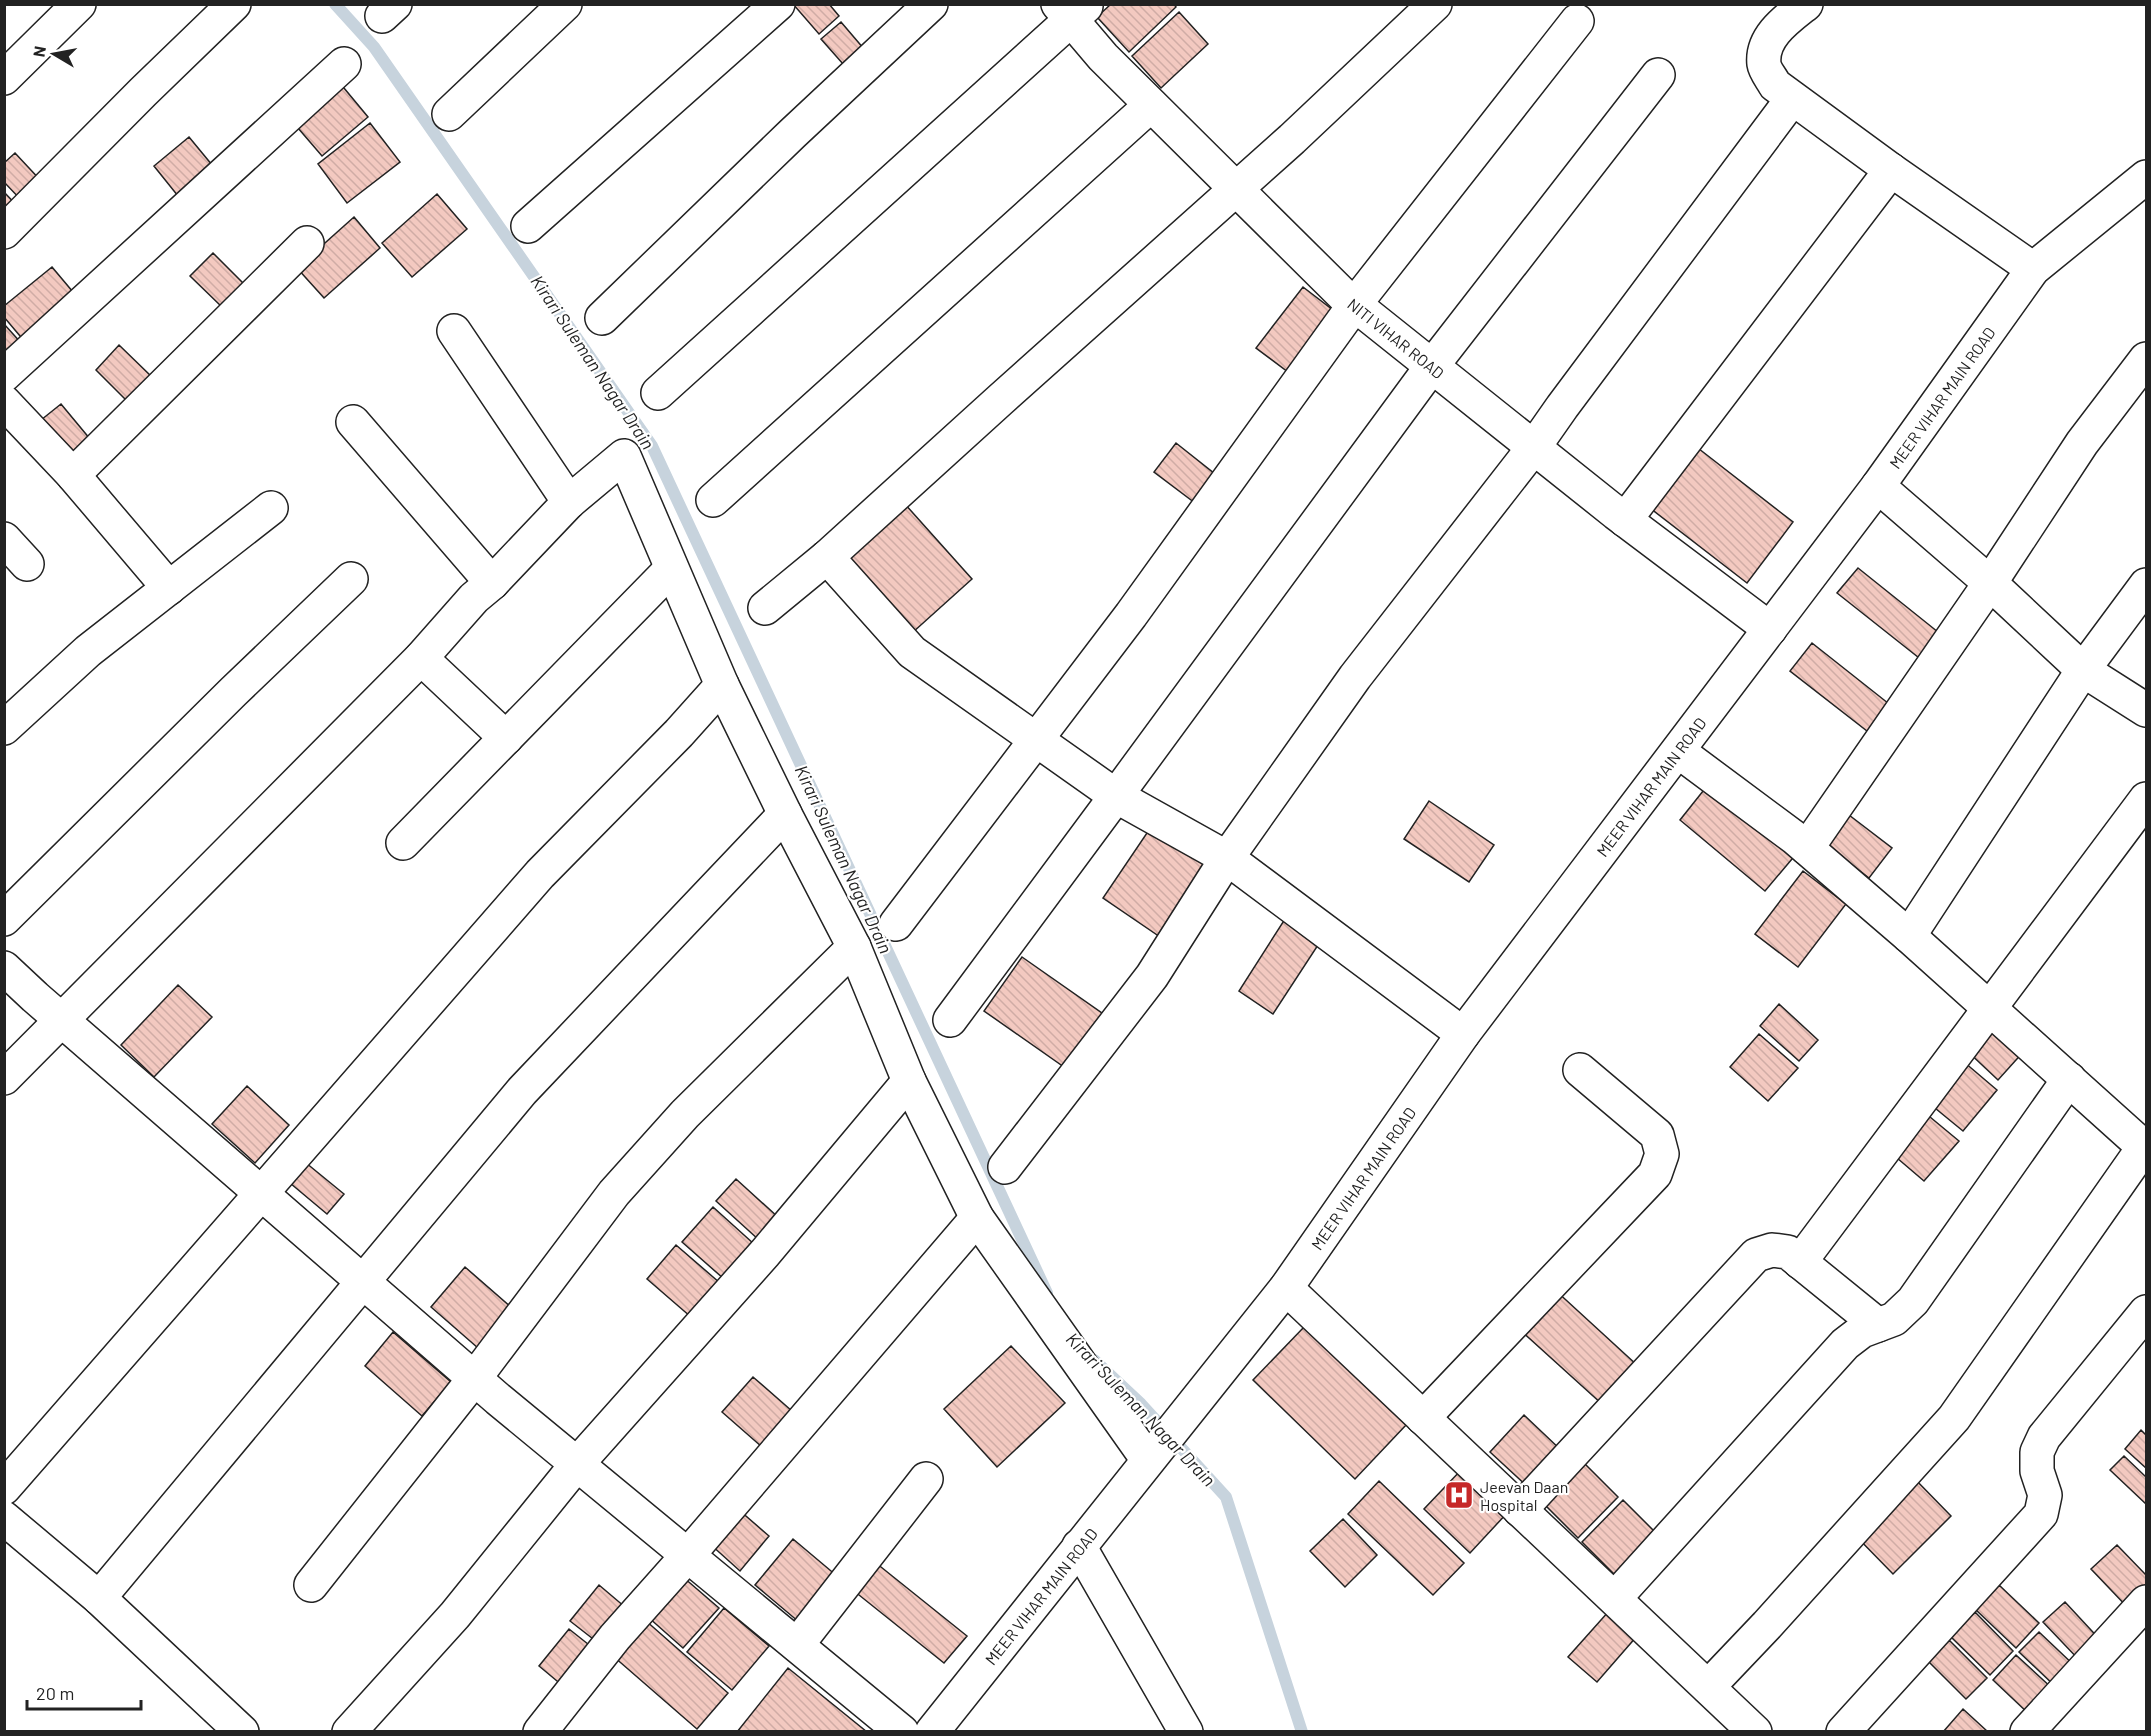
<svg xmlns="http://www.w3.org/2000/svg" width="2151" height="1736" font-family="Barlow,sans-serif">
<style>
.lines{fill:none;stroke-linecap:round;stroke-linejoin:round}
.stream{stroke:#c7d3dd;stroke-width:12}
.building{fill:url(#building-back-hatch);stroke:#222;stroke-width:1.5}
.minor-casing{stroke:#222;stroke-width:36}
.minor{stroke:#fff;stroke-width:33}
.labels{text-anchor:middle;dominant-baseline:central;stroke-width:4.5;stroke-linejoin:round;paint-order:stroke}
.street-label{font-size:16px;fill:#222;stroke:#fff}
.poi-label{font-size:16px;fill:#222;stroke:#fff;text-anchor:start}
.water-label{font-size:18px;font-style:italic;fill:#222;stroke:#fff}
</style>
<defs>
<pattern id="building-back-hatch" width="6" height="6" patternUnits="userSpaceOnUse" patternTransform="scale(1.5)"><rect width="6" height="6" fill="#f3c9c0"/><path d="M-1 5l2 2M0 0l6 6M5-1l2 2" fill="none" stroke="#d0aca5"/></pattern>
</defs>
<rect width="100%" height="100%" fill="#fff"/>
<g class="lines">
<path class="stream" d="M335,4L374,47L652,446L1047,1293
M1094,1360L1141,1404L1226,1497L1302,1732"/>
</g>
<path class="building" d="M793,4H829L839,16L819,34Z
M1111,4H1174L1176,7L1129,52L1097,17Z
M1179,12L1208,44L1161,88L1132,56Z
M841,22L870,56L851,73L821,39Z
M339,82L368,117L322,156L292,121Z
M370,123L400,162L347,203L318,164Z
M189,137L217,171L182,201L154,166Z
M15,153L43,183L23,202L4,182V163Z
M4,192L21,210L4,226Z
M437,194L467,229L412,277L382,243Z
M354,217L380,248L324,298L297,268Z
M213,253L246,286L223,308L190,276Z
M52,267L78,298L25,342L4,317V306Z
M1303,287L1342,317L1296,378L1256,348Z
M4,324L22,344L4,359Z
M119,345L153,378L128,402L96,370Z
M61,404L90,439L65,460L36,424Z
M1176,443L1220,478L1199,506L1154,472Z
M1694,445L1793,522L1747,583L1646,505Z
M904,503L972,579L912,633L845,557Z
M1858,568L1948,640L1928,665L1837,593Z
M1812,643L1898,711L1876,738L1790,671Z
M1711,781L1797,853L1765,891L1680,820Z
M1429,801L1494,845L1469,882L1404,839Z
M1849,815L1892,848L1869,878L1826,845Z
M1151,827L1214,870L1166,941L1103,898Z
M1803,871L1846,904L1798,967L1755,934Z
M1285,919L1320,942L1273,1014L1239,991Z
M1022,957L1112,1020L1074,1074L984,1011Z
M178,985L212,1017L154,1077L121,1045Z
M1779,1004L1818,1040L1799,1061L1760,1026Z
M1991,1018L2025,1050L1998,1080L1964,1048Z
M1759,1034L1798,1068L1768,1101L1730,1067Z
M1964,1062L1997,1090L1963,1131L1930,1104Z
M247,1086L289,1125L255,1163L212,1124Z
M1924,1112L1959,1141L1924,1181L1890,1152Z
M300,1158L344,1194L327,1214L284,1178Z
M736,1179L779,1218L759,1240L716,1201Z
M713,1207L754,1244L724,1279L682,1242Z
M676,1245L720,1283L691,1317L647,1279Z
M465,1267L512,1308L478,1348L431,1307Z
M1554,1289L1638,1366L1603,1405L1518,1328Z
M1304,1327L1406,1425L1355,1479L1253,1380Z
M393,1332L451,1382L422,1416L365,1366Z
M1011,1346L1065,1403L997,1467L944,1409Z
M753,1377L792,1411L762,1447L722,1412Z
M1524,1415L1563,1452L1530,1489L1490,1452Z
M2141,1430L2146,1435V1468L2125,1449Z
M2124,1456L2146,1477V1504L2110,1470Z
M1579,1458L1618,1497L1578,1538L1539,1499Z
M1462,1469L1508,1512L1470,1553L1424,1509Z
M1912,1476L1951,1516L1893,1574L1853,1533Z
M1379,1481L1464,1563L1433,1595L1348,1514Z
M1623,1500L1660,1537L1619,1579L1582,1542Z
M739,1510L769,1536L740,1571L710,1544Z
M1343,1519L1377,1555L1345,1587L1310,1551Z
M793,1539L837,1576L799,1622L755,1585Z
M2117,1545L2146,1575V1594L2130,1610L2091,1569Z
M876,1563L967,1636L944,1663L854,1591Z
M683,1577L719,1608L683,1648L648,1617Z
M599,1585L625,1607L597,1642L570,1621Z
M1999,1585L2039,1623L2016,1648L1975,1609Z
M2065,1602L2103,1643L2082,1663L2043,1622Z
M724,1608L769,1646L732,1690L687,1652Z
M1609,1611L1637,1636L1597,1682L1568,1657Z
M1975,1612L2013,1651L1990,1675L1951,1637Z
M645,1620L728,1693L697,1729L613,1656Z
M569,1629L593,1648L563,1686L539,1666Z
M2039,1632L2078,1669L2058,1689L2019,1652Z
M1949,1640L1987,1678L1966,1699L1928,1661Z
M2016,1655L2054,1690L2030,1715L1993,1680Z
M788,1668L867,1732H737Z
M1963,1709L1988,1732H1943Z"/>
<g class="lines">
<g class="minor-casing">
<g id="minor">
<path id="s1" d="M1058,4L1103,57L1344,296L1616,513L1770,629"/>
<path d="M1806,4C1787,19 1761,37 1764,64C1765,71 1772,79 1775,85L1891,170L2033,269"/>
<path d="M382,16L395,4"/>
<path d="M4,78L79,4"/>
<path d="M449,114L565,4"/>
<path d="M528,226L778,4"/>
<path d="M4,232L143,92L234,4"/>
<path d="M602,318L792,134L931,4"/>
<path d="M454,331L569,502"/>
<path d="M4,375L344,64"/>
<path d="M658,393L1086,6"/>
<path d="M4,402L73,475L169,588"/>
<path d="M353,422L492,583"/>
<path d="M73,475L307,243"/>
<path d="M1878,486L1990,583L2083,670L2146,710"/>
<path d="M713,500L1151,105"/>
<path d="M1625,520L1891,170"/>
<path d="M4,539L27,564"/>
<path d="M827,557L912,652L1116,796L1227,858L1463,1034"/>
<path d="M765,608L827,557L1000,400L1292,139L1435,4"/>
<path d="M421,658L506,738"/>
<path d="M4,728L88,651L271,508"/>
<path d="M1678,751L1795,838L1909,936L2146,1149"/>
<path d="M403,843L671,569"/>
<path d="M1807,848L1990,583L2082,443L2146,359"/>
<path d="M4,919L233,692L351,579"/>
<path d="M896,924L1131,615L1355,304L1577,21"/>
<path d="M1909,936L2083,670L2146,585"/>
<path d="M4,968L35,997L498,1399L902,1732"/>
<path d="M950,1020L1116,796L1432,366L1658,75"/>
<path d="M4,1078L421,658L474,598L492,583L569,502L624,456L722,685L785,814L854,947L909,1081L977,1218L1148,1460"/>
<path d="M1005,1167L1152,976L1227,858L1355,677L1534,447L1562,407L1792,99"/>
<path d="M1800,1262L2146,799"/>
<path d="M1286,1288L1755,1732"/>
<path d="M1423,1418L1655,1174L1662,1154L1657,1135L1580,1070"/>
<path d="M4,1488L540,874L679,733L722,685"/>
<path d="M1520,1510L1756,1255L1772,1250L1788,1252L1878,1325"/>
<path d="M4,1518L99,1598L242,1732"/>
<path d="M1079,1546L1186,1732"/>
<path d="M311,1585L474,1379L614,1193L685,1114L854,947"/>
<path d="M99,1598L522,1091L785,814"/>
<path d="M1615,1598L1845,1344L1862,1331L1894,1319L1913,1301L2069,1079"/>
<path d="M797,1645L926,1479"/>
<path d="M1708,1687L1767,1625L1954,1418L2146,1144"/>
<path d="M349,1732L455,1615L577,1464L765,1253L909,1081"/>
<path d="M540,1732L615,1637L688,1555L977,1218"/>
<path id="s2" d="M932,1732L1286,1288L1463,1034L1878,486L2033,269L2146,177"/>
<path d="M1843,1732L2041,1514L2045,1495L2037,1471V1452L2044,1437L2146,1312"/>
<path d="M2027,1732L2146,1602"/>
</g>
</g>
<use href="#minor" class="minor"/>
</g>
<defs>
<g id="hospital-square" transform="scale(1.5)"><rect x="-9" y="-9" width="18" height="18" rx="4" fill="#c62828" stroke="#fff"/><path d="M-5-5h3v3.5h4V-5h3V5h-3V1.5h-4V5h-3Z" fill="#fff"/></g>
</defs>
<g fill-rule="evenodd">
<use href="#hospital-square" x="1459" y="1495"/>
</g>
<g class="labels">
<g class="street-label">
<text stroke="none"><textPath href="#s1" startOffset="476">NITI VIHAR ROAD</textPath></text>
<text stroke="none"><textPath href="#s2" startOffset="1674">MEER VIHAR MAIN ROAD</textPath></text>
<text stroke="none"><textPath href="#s2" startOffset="1188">MEER VIHAR MAIN ROAD</textPath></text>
<text stroke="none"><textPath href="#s2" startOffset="702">MEER VIHAR MAIN ROAD</textPath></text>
<text stroke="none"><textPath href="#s2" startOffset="174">MEER VIHAR MAIN ROAD</textPath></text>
</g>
<g class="poi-label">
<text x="1480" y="1486">Jeevan Daan<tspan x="1480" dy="18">Hospital</tspan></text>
</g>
<g class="water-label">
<text transform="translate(593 362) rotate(56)">Kirari Suleman Nagar Drain</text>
<text transform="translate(844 859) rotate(65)">Kirari Suleman Nagar Drain</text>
<text transform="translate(1141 1409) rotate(46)">Kirari Suleman Nagar Drain</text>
</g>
</g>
<rect width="2151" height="1736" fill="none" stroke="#222222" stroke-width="12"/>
<g transform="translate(54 54) rotate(280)" stroke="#ffffff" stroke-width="4.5" paint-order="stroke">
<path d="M0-4.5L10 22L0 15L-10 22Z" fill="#222222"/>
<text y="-9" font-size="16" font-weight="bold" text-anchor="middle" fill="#222222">N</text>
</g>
<path d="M27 1700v9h114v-9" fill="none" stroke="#222222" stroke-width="3"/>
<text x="36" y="1700" font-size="18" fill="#222222" stroke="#ffffff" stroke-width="4.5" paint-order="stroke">20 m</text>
</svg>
